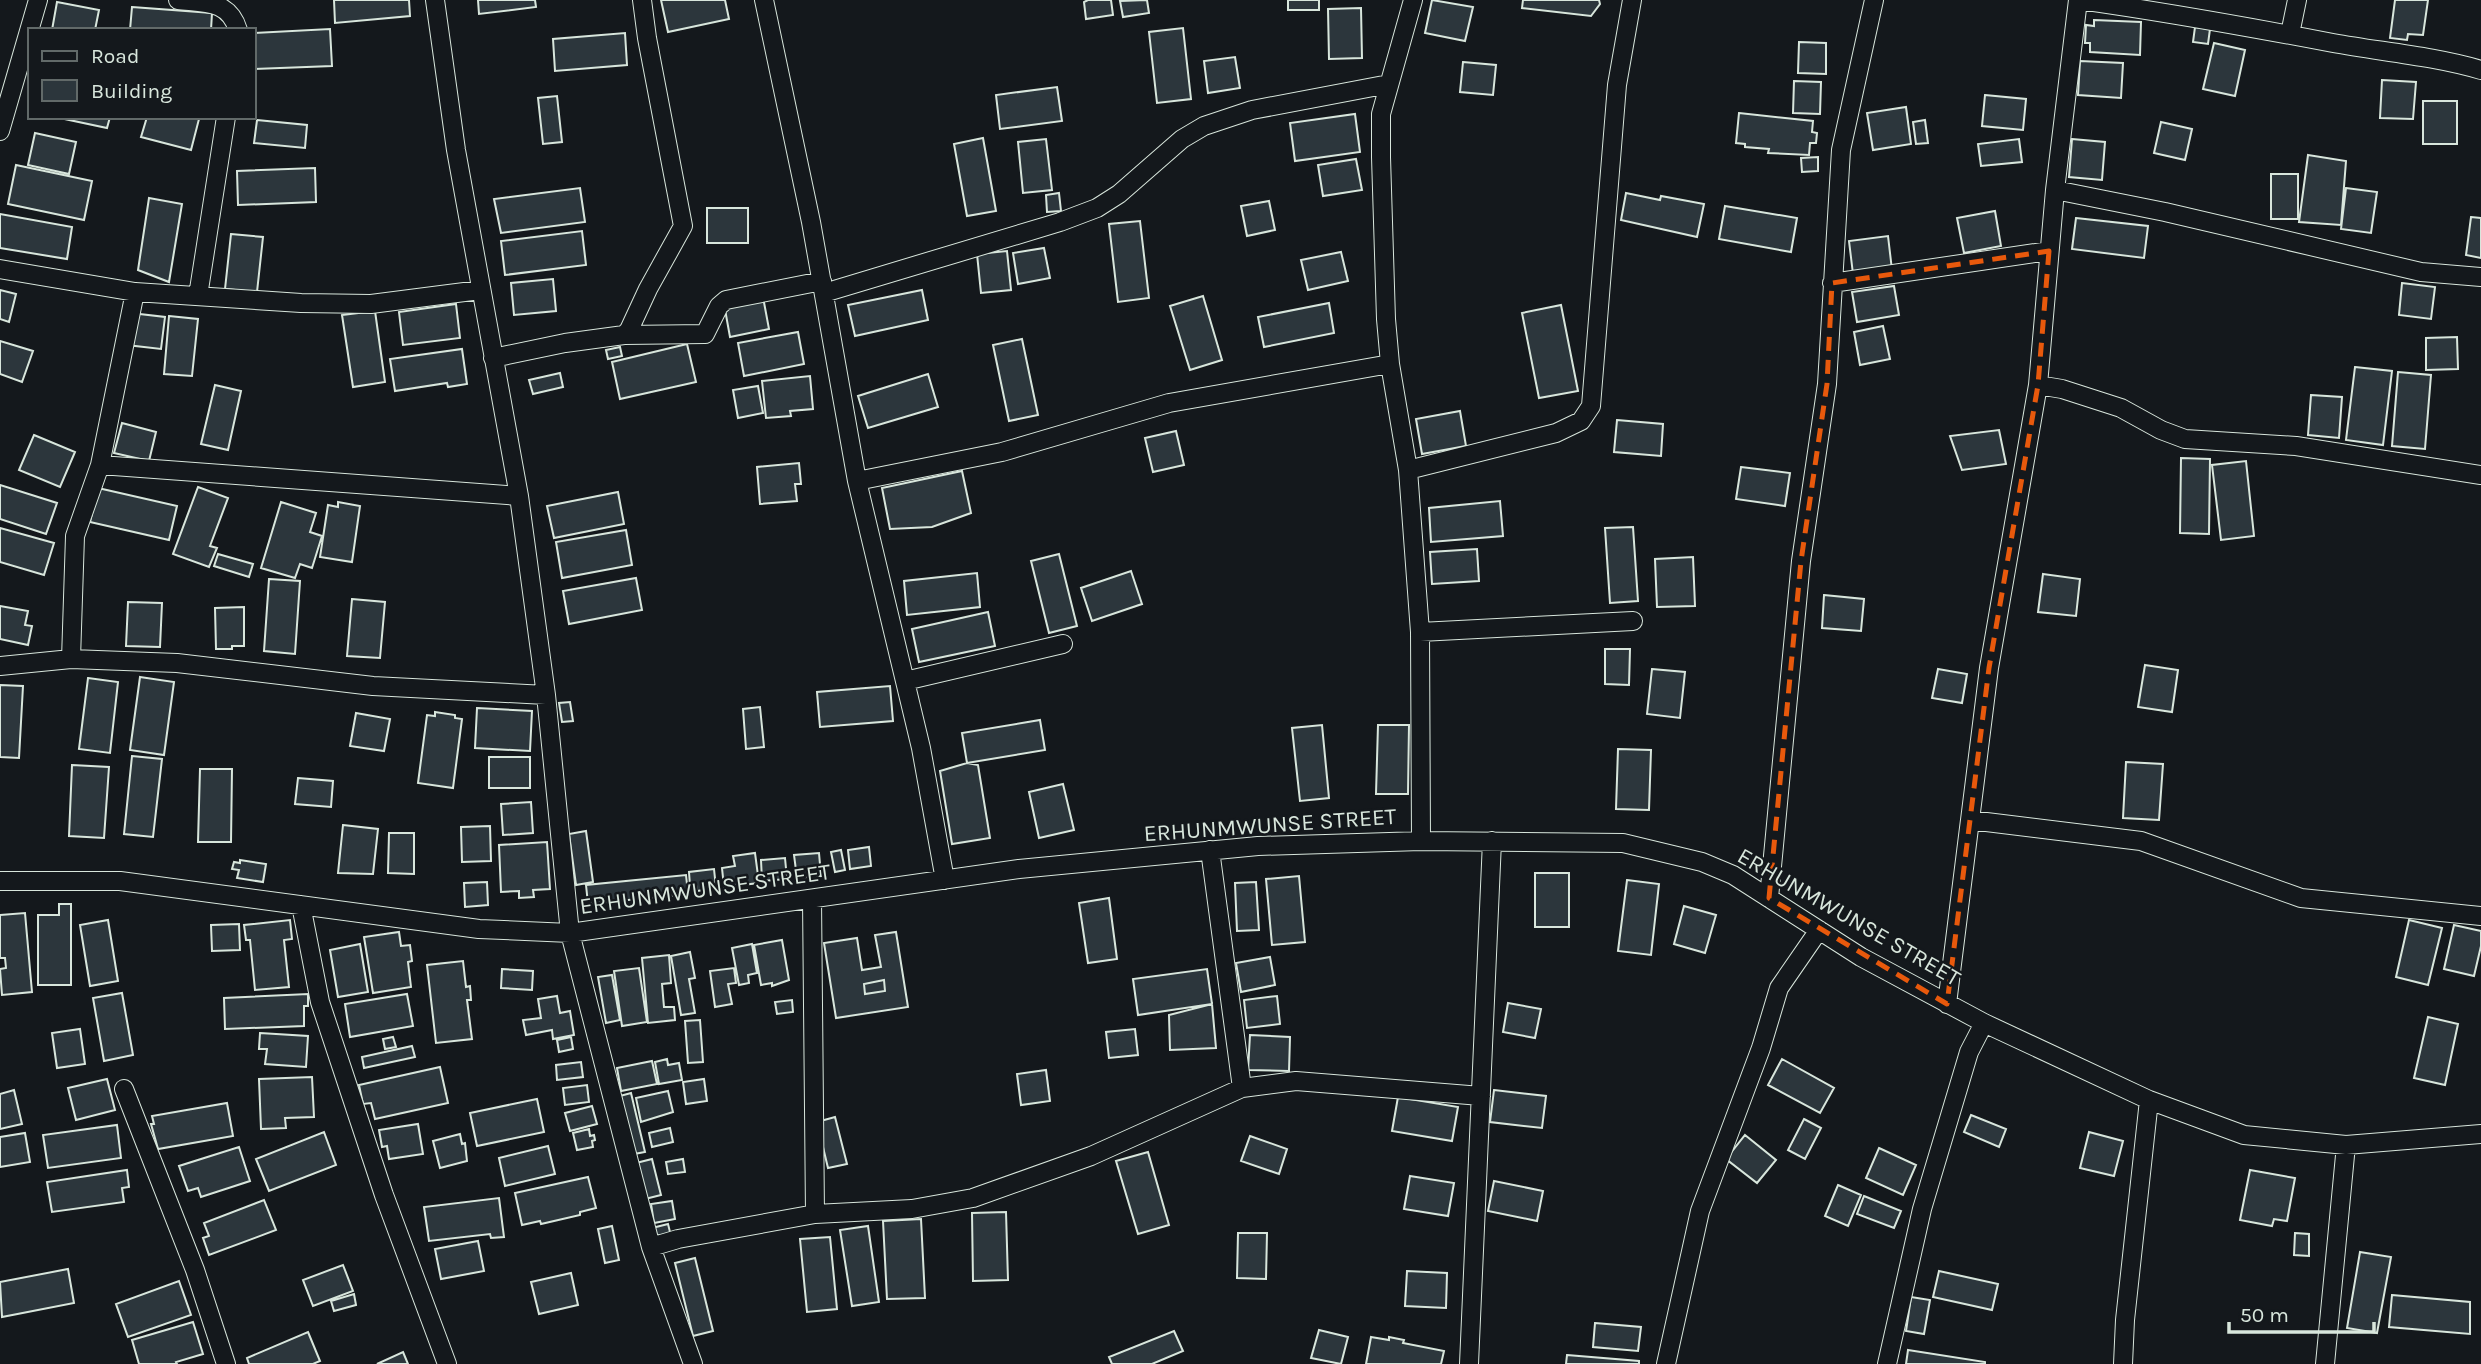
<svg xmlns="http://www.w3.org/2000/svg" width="2481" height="1364" font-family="Karla,sans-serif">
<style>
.building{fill:#2c363c;stroke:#d8e6dc;stroke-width:2;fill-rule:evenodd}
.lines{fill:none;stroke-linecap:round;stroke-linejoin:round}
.street-casing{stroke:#d8e6dc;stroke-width:20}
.street{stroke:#14181c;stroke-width:18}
.marked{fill:none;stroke:#e8590c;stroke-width:5;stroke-dasharray:14 9;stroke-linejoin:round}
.labels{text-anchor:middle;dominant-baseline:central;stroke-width:5;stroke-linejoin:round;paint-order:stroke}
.street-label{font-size:23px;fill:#d8e6dc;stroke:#14181c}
</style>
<rect width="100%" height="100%" fill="#14181c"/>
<path class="building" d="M334,0H409L410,16L335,23Z
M478,0H535L536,7L479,14Z
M661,0H725L729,19L668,32Z
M1088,0H1111L1113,15L1086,19L1084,2Z
M1147,0L1149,13L1123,17L1120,1Z
M1288,0H1319V10H1288Z
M1432,0L1473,7L1465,41L1425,33Z
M1523,0H1599L1600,4L1591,16L1522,8Z
M2395,0H2428L2423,35L2408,34L2407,40L2390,38Z
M57,2L99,10L95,30H52Z
M132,7L212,13L211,30H130Z
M1361,8L1362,58L1329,59L1328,9Z
M2094,20L2141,22L2140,55L2090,52V43H2085L2086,25L2094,26Z
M2195,27L2210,29L2208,44L2193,42Z
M1183,28L1191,99L1157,103L1149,32Z
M330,29L332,66L254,69V33Z
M625,33L627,65L555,71L553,39Z
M1799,42L1826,43V74L1798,73Z
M2214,43L2245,50L2235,96L2203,89Z
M1235,57L1240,88L1208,93L1204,61Z
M2080,61L2123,63L2121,98L2078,95Z
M1463,62L1496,65L1493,95L1460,92Z
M2382,80L2416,82L2413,119L2380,118Z
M1794,81L1821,82L1820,114L1793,113Z
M1057,87L1062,121L1000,129L996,95Z
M1985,95L2026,99L2023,130L1982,126Z
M557,96L562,142L543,144L538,98Z
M2423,101H2457V144H2423Z
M1906,107L1911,144L1873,150L1867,113Z
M1739,113L1813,121L1812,132L1817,133L1816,143H1810L1809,155L1768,153L1769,149L1745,147V144L1736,143Z
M1355,114L1360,152L1295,161L1290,123Z
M55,117H110L107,128Z
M147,117L199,119L191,150L141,137Z
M257,120L307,125L305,148L254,143Z
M1925,120L1928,143L1916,144L1913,122Z
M2161,122L2192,129L2185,160L2154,153Z
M35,133L76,142L69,174L28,165Z
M983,138L996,211L967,216L954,144Z
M1046,139L1052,190L1023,193L1018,142Z
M2019,139L2022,162L1981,166L1978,144Z
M2072,139L2105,142L2102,180L2069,177Z
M2308,155L2346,161L2341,225L2299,222Z
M1818,157V171L1802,172L1801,158Z
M1356,159L1362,190L1323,196L1318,165Z
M16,165L92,181L84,220L8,204Z
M315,168L316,202L238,205L237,171Z
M2271,174H2298V219H2271Z
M580,188L585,222L501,233L494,199Z
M2346,188L2377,192L2371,233L2341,229Z
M1059,193L1061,211L1047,212L1046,195Z
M1626,193L1660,200L1661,196L1704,204L1697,237L1621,220Z
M149,198L182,204L169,282L138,270Z
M1269,201L1275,230L1247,236L1241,206Z
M1725,206L1797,218L1791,252L1719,239Z
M707,208H748V243H707Z
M1995,211L2001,246L1964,253L1957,218Z
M0,214L72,227L67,259L0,248Z
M2471,217L2481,218V258L2466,255Z
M2076,218L2148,226L2144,258L2072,249Z
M1140,221L1149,298L1118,302L1109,224Z
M582,231L586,265L505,275L501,241Z
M231,234L263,237L257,292L225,289Z
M1888,236L1892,270L1853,274L1849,241Z
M1044,248L1050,278L1018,284L1013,253Z
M1007,251L1011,290L981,293L977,254Z
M1341,252L1348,281L1308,290L1301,260Z
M553,279L556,311L514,315L511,283Z
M2402,283L2435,287L2431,319L2399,315Z
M1894,286L1899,315L1857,322L1852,292Z
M0,290L16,294L9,322L0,319Z
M922,290L928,320L855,336L848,305Z
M1203,296L1222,360L1190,370L1170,306Z
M763,297L769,329L730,337L724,304Z
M1329,303L1334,333L1264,347L1258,317Z
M456,304L460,338L403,345L399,312Z
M1561,305L1578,391L1539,398L1522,313Z
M375,311L385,382L353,387L342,315Z
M131,313L165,317L161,349L127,345Z
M169,316L198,319L192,376L164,374Z
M1883,326L1890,359L1860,365L1854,332Z
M798,332L804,364L744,376L738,343Z
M2457,337L2458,369L2426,370V338Z
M1022,339L1038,415L1009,421L993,345Z
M0,341L33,351L22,382L0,374Z
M687,344L696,382L620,399L612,362Z
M620,347L622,356L608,359L606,350Z
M462,349L467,384L448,387L447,383L395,391L390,359Z
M2355,367L2392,371L2383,445L2346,440Z
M2398,372L2431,375L2425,449L2392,446Z
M560,373L563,387L533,394L529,380Z
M928,374L938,407L868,428L858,396Z
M810,376L813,409L790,411L791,416L766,418L762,381Z
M215,385L241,391L228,450L201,444Z
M758,386L763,413L738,418L733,390Z
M2311,395L2342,397L2339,438L2308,435Z
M1460,411L1466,446L1422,454L1416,419Z
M1617,420L1663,424L1661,456L1614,452Z
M122,423L156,432L149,461L114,453Z
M1999,430L2006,464L1962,470L1950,436Z
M1176,431L1184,465L1153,472L1145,438Z
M34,435L75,452L60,487L19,470Z
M2181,458L2210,459L2209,534L2180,533Z
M2246,461L2254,536L2221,540L2212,465Z
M799,463L801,484H795L797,501L760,504L757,467Z
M1741,467L1790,473L1785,506L1736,499Z
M962,471L971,513L932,527L890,529L882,488Z
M0,485L57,503L46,534L0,519Z
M198,487L228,498L210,546L217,548L209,567L173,554Z
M98,488L177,506L169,540L90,522Z
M618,492L624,524L554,538L547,506Z
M1500,501L1503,536L1431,542L1429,508Z
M281,502L316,513L310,532L322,536L312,568L300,564L295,578L261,568Z
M338,502L360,506L352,562L320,557L328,505L338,507Z
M1633,527L1638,601L1610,603L1605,528Z
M0,528L54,543L44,575L0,562Z
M626,530L632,565L562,578L556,542Z
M1477,549L1479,581L1432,584L1430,552Z
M218,554L253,564L249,577L214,566Z
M1059,554L1077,626L1049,633L1031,561Z
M1693,557L1695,606L1657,607L1655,559Z
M1131,571L1142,604L1092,621L1081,588Z
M977,573L980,607L907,615L904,581Z
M2043,574L2080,579L2076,616L2038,612Z
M636,578L642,610L569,624L563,591Z
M269,579L300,581L295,654L264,651Z
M1824,595L1864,599L1861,631L1822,628Z
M352,599L385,602L380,658L347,656Z
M128,602L162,603L160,647L126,646Z
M0,606L28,611L25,625L32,626L28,645L0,639Z
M244,607V646H232V649H216L215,608Z
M988,612L995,646L919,662L912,629Z
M1605,649H1630L1629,685L1605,684Z
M2145,665L2178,670L2172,712L2138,707Z
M1652,669L1685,672L1680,718L1647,714Z
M1938,669L1967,674L1962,703L1932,698Z
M140,677L174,682L164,755L130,750Z
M88,678L118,682L110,753L79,749Z
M0,685L23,686L19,758L0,757Z
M890,686L893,721L820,727L817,692Z
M570,702L573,721L562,722L559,703Z
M760,707L764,747L746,749L743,709Z
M477,708L532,711L530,751L475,748Z
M435,712L455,715V718L462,719L453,788L418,783L427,715L435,716Z
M356,713L390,719L384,751L350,746Z
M1040,720L1045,750L967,763L962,733Z
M1322,725L1329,798L1300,801L1292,728Z
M1378,725H1409L1408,794H1376Z
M1618,749L1651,750L1649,810L1616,809Z
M132,756L162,759L153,837L124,834Z
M489,757H530V788H489Z
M2126,762L2163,764L2159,820L2123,818Z
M967,763L978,765L990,838L952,844L940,771Z
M72,765L109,767L104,838L69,836Z
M200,769H232L231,842H198Z
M298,778L333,781L331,807L295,804Z
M1063,784L1074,830L1039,838L1029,792Z
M531,802L533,833L503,835L501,804Z
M343,825L378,829L373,874L338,873Z
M490,826L491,861L462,862L461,827Z
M586,831L593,882L576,885L569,834Z
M389,833H414V874L388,873Z
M547,842L550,889L533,890L534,897L519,898V891L501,892L499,845Z
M869,847L871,866L850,869L848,850Z
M841,850L845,870L835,872L831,852Z
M755,853L759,883L724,887L722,868L735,866L733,856Z
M819,853L821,876L797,878L794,855Z
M785,858L787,879L762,881L761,860Z
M240,860L266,864L263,882L237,878L239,870L232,869L234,862L240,863Z
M714,869L716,888L697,891L696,885L690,886L689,872Z
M1535,873H1569V927H1535Z
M686,875L688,894L588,904L586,885Z
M1299,876L1305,942L1272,945L1266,879Z
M1627,880L1659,884L1651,955L1618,951Z
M487,882L488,905L465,907L464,883Z
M1256,882L1259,930L1237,931L1235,883Z
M1109,898L1117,959L1088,963L1079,903Z
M59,904H71V985H38V915H59Z
M1684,906L1716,915L1705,953L1674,944Z
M25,913L32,992L2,995L0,969L6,968L5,958H0V915Z
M108,920L118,981L90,986L80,925Z
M290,920L292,939L284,940L289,987L255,990L250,940H246L244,925Z
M2409,920L2442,928L2428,985L2396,977Z
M239,924L240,950L212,951L211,925Z
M2454,925L2481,931V946L2474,976L2444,969Z
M399,932L401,946L410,945L412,961L408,962L411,987L373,993L364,937Z
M896,932L908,1007L836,1018L824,943L857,938L862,970L881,967L875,935ZM884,980L885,991L865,994L864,984Z
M782,940L789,980L772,986V983L761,985L754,945Z
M360,944L368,992L338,997L330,950Z
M752,944L757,973L748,975L749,983L739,985L732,948Z
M690,952L695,978L689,979L695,1013L681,1015L671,956Z
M669,955L671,983L662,984L664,1007H674L675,1020L648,1023L642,958Z
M1270,957L1275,985L1241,992L1236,963Z
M463,961L466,987L470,986L471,1000H467L472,1039L436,1043L427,965Z
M639,968L647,1022L622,1026L614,971Z
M734,968L736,983L728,984L732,1004L715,1007L710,971Z
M502,969L533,971L532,990L501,988Z
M1207,969L1212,1004L1138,1015L1133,979Z
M612,975L620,1020L606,1023L598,977Z
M884,980L885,991L865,994L864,984Z
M122,993L133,1055L104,1061L93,998Z
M308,994V1006H304V1026L225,1029L224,998Z
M407,994L413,1026L350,1037L345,1004Z
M557,996L560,1013L570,1011L574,1035L553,1039L552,1030L526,1035L523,1020L541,1018L538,999Z
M1277,996L1280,1024L1247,1028L1244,1000Z
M792,1000L793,1012L777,1014L775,1002Z
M1508,1003L1541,1009L1535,1038L1503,1032Z
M1212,1004L1216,1048L1170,1050L1169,1015Z
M2428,1017L2458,1024L2445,1085L2414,1078Z
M700,1020L703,1062L688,1063L685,1021Z
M80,1029L85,1064L57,1068L52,1033Z
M1135,1029L1138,1055L1109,1058L1106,1032Z
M260,1033L308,1036L306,1067L265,1064L267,1049H259Z
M1250,1035L1290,1037L1289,1071L1248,1070Z
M393,1037L396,1047L385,1049L383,1039Z
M571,1037L573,1049L559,1052L557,1040Z
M412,1046L415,1057L364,1068L362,1057Z
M667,1059L668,1065L679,1063L682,1080L659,1084L655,1062Z
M1782,1059L1834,1088L1820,1113L1768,1085Z
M652,1061L657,1084L621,1091L617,1068Z
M581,1062L583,1077L557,1080L556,1065Z
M440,1067L448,1103L375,1119L371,1103L363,1104L359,1085Z
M1046,1070L1050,1101L1021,1105L1017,1074Z
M312,1077L314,1117L285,1118L286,1128L261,1129L259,1079Z
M107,1079L115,1110L76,1120L68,1088Z
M704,1079L707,1101L686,1104L683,1082Z
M587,1085L589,1102L565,1105L563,1088Z
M14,1090L22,1124L0,1129V1094Z
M1494,1090L1546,1096L1542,1128L1490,1122Z
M668,1091L673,1112L641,1122L636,1098Z
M631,1093L645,1152L634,1154L620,1096Z
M1398,1097L1458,1107L1452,1141L1392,1131Z
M537,1099L544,1132L477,1146L470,1113Z
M227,1103L233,1136L158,1149L151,1124H154L152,1116Z
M592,1106L597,1124L570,1131L565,1113Z
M1971,1115L2006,1129L1999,1147L1964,1132Z
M835,1117L847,1164L828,1168L817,1122Z
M1804,1119L1821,1128L1805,1159L1788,1150Z
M418,1124L423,1154L389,1159L387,1146L382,1147L379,1130Z
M117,1125L121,1158L48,1168L43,1135Z
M670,1128L673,1142L652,1147L649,1133Z
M589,1129L590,1136L594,1135L595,1140L592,1141L593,1147L577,1150L573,1133Z
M324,1132L336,1165L269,1191L256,1159Z
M2089,1132L2123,1141L2114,1176L2080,1168Z
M25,1133L30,1162L0,1167V1137Z
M460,1134L462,1144L465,1143L467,1161L440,1168L433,1141Z
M1745,1135L1776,1160L1757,1183L1726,1159Z
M1250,1136L1287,1149L1279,1174L1241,1161Z
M548,1146L555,1174L505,1186L499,1158Z
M239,1147L250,1181L201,1197L198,1188L188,1191L179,1166Z
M1879,1148L1916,1165L1903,1195L1866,1178Z
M1148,1152L1169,1225L1138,1234L1116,1161Z
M652,1159L661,1195L645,1199L636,1163Z
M683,1159L685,1172L668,1174L666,1162Z
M127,1170L129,1187L122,1188L124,1202L52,1212L47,1182Z
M2250,1170L2295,1178L2287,1221L2274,1219L2272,1226L2240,1220Z
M1410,1176L1454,1183L1448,1216L1404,1209Z
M588,1177L596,1208L580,1212V1215L541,1224L540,1221L522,1225L515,1193Z
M1494,1181L1543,1191L1537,1221L1488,1211Z
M1838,1185L1861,1195L1848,1226L1825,1216Z
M1864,1196L1901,1211L1894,1228L1857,1214Z
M499,1198L504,1237L491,1238L490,1234L429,1241L424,1207Z
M264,1200L276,1230L209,1255L203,1238L209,1236L204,1223Z
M672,1201L675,1219L654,1223L651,1204Z
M1006,1212L1008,1280L973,1281L972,1213Z
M921,1219L925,1298L887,1299L883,1221Z
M668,1224L670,1232L661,1237L660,1235L654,1236L652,1228Z
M612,1226L619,1260L605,1263L598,1229Z
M868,1226L879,1302L852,1306L840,1230Z
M1238,1233H1267L1266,1279L1237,1278Z
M2295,1233L2309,1234V1256L2294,1255Z
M830,1237L837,1309L807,1312L800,1239Z
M478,1241L484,1271L441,1279L435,1249Z
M2360,1252L2391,1257L2377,1333L2347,1328Z
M695,1258L713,1331L693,1336L675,1263Z
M343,1265L353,1291L313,1306L303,1280Z
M68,1269L74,1303L2,1317L0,1282Z
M1407,1271L1447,1273L1446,1308L1405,1306Z
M1939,1271L1998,1284L1992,1310L1933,1297Z
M571,1273L578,1305L539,1314L531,1282Z
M179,1281L191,1315L128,1337L116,1304Z
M354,1294L356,1305L334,1311L331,1301Z
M2392,1295L2470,1302V1334L2389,1327Z
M1911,1297L1930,1300L1924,1334L1906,1331Z
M193,1322L203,1354L176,1362L177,1364H139L132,1340Z
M1595,1323L1641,1327L1638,1351L1593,1347Z
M1319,1330L1348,1337L1341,1364L1311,1358Z
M1174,1331L1183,1351L1152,1364H1112L1109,1357Z
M308,1332L320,1361L313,1364H249L247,1358Z
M1371,1337L1389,1340V1337L1404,1340L1403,1343L1444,1351L1441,1364H1366Z
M1908,1350L1985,1362V1364H1906Z
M403,1352L408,1364H377Z
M1567,1355L1639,1361V1364H1566Z"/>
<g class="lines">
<g class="street-casing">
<path id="street" d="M178,0C205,3 229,0 238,30
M435,0L456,150L519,496L546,695L570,933L651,1247L693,1364
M764,0L811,222L857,481L921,748L945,880
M1413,0L1381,114V157L1386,319L1390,364L1408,470L1420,632L1421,841
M2080,0C2165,12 2249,27 2333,43C2383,52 2433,56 2481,70
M2290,34L2297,0
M0,131L38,0
M2055,190L2165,212L2421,272L2481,277
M0,269L135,292L301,303L371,304L480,290
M1832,283L2049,251
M824,293L1060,222L1097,208L1119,194L1182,139L1204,126L1252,110L1389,84
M198,296L226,117
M624,335L705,334L719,306L726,300L822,281
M493,358L565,343L624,335L629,330L648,289L683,226L647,38L642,0
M2038,385L2062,389L2121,408L2161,430L2185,439L2296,446L2481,475
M100,465L519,496
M1408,470L1556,433L1581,421L1591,406L1617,85L1632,0
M857,481L1002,452L1169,403L1390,364
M1420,632L1633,621
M71,659L75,536L100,465L135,292
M0,666L71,659L177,663L373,686L546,695
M905,681L1063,644
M1970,820L2141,841L2301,898L2481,916
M1210,850L1242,1088
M0,881H120L479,929L570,933L1019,869L1258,846L1421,841L1623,843L1702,862L1733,875L1861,957L1984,1023L2149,1100L2244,1135L2346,1145L2481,1134
M1769,898L1801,561L1827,384L1841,150L1874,0
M812,899L815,1214
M301,905L320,1002L384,1195L447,1364
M1947,1004L1989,668L2038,385L2055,190L2078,0
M124,1089L195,1270L226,1364
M651,1247L678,1239L815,1214L912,1209L973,1198L1091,1156L1242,1088L1296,1081L1481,1096
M1469,1364L1492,841
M1666,1364L1700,1211L1761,1048L1779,988L1819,930
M1887,1364L1922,1209L1969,1052L1984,1023
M2123,1364L2125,1320L2149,1100
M2325,1364L2346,1145"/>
</g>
<use href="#street" class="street"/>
</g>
<path class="marked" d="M2049,251L2038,385L1989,668L1947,1004L1769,898L1801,561L1827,384L1832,283Z"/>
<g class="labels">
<g class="street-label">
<text transform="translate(1270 825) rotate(-4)">ERHUNMWUNSE STREET</text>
<text transform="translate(705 889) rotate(-8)">ERHUNMWUNSE STREET</text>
<text transform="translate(1849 917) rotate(30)">ERHUNMWUNSE STREET</text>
</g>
</g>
<rect x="28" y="28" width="228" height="91" fill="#14181c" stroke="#626a69" stroke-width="2"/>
<rect x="42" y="51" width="35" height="10" fill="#14181c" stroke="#626a69" stroke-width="2"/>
<text x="91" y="63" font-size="21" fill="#d8e6dc">Road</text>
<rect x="42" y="80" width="35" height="21" fill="#2c363c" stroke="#626a69" stroke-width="2"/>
<text x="91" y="98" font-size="21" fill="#d8e6dc">Building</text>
<path d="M2229 1322v10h145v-10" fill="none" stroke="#d8e6dc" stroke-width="3.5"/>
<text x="2240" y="1322" font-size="21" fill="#d8e6dc" stroke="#14181c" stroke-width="5" paint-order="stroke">50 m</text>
</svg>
